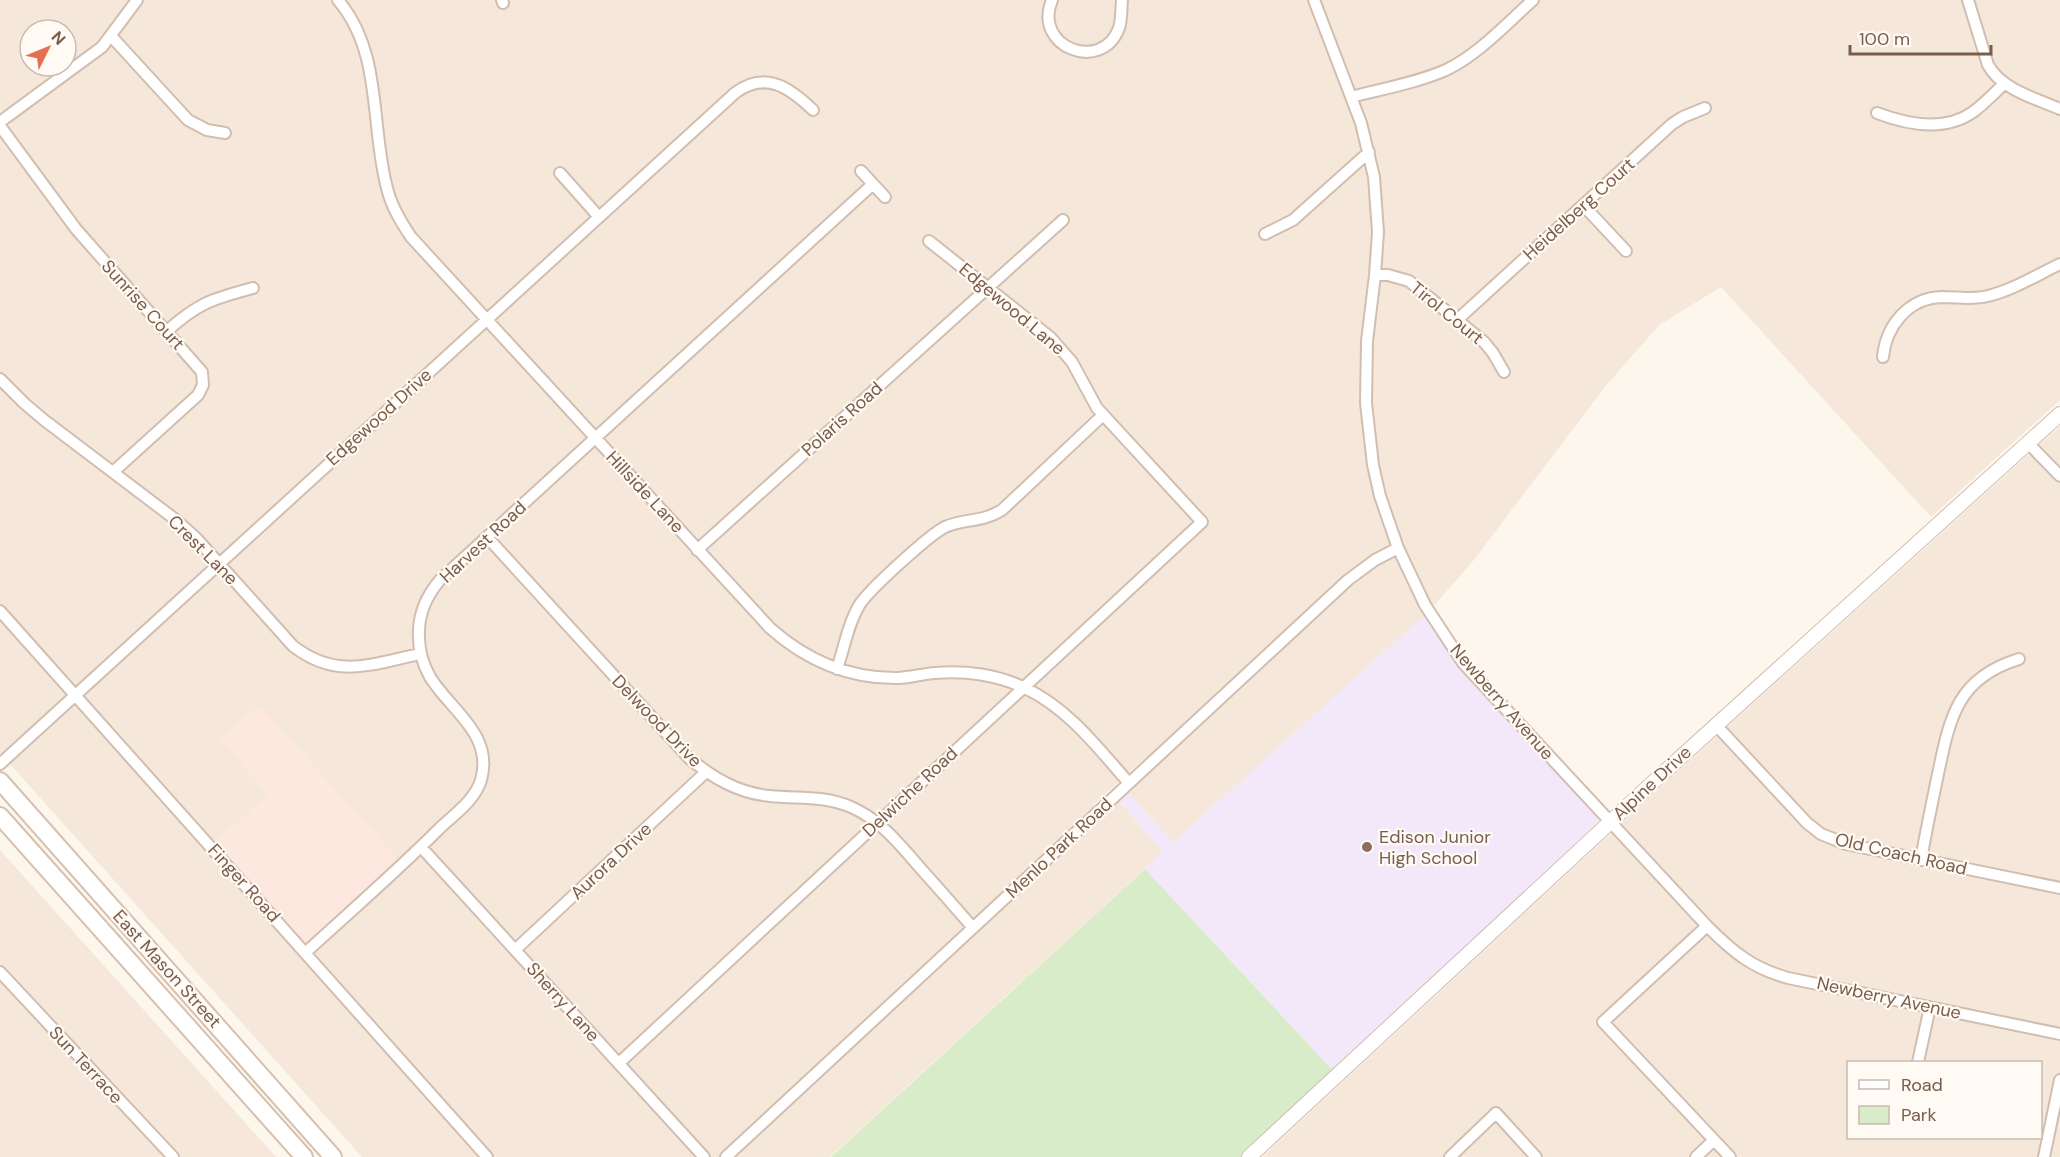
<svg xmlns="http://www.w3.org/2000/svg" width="2060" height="1157" font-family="'DM Sans',sans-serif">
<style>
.residential{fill:#f5e8da;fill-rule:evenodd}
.commercial{fill:#fde8e0}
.education{fill:#f3e8fa}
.green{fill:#d8ecc9}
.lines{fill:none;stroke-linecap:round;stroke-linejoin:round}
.minor-casing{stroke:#d1beb0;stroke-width:14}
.tertiary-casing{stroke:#d1beb0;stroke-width:16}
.secondary-casing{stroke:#d6c0b0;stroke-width:20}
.minor{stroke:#fff;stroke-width:10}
.tertiary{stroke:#fff;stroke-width:14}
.secondary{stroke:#fff;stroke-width:16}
.education-dot{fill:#8d6e63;stroke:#fffaf3;stroke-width:2}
.labels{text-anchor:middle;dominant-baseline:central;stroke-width:4.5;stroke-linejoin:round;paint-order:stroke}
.street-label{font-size:18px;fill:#7a5c4d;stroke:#fffaf3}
.education-label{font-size:18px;fill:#785e54;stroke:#fffaf3;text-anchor:start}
</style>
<rect width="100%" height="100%" fill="#fdf6ec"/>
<path class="residential" d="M0,0H2060V400L1931,517L1721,287L1659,325L1604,388L1473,561L1425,616L1172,843L1128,793L1156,767L1147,756L1093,805L1103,815L1119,801L1163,852L830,1157H362L0,753V132L11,124L0,110ZM30,30H66V66H30Z
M2060,426V1157H1262L1663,785ZM1848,1062H2040V1138H1848Z
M0,850L276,1157H0Z"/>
<path class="commercial" d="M259,705L402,864L305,953L211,846L268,795L221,739Z"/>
<path class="education" d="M1429,611L1446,638L1611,821L1337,1075L1145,869L1162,852L1115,796L1124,788L1173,842Z"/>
<path class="green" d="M1145,869L1337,1075L1249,1157H831Z"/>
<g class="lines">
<g class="minor-casing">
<path id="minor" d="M338,0C383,53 370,125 387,188C391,206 401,222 411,237L770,628C807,661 849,679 899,678C911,677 923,674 935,673C965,670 998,675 1025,688C1069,709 1098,748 1129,783
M502,0L503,3
M1052,0C1032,47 1102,74 1119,28C1122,19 1121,9 1122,0
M1314,0L1361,123L1374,177L1378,232L1375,275L1367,341L1366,403L1373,465L1380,496L1398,548L1425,605L1463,663L1707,926C1733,952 1752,968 1788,978L2060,1034
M1968,0L1988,65C2002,90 2035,98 2060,109
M111,36L188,120L207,130L225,133
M1351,97C1382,89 1416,83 1446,70C1479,54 1506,24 1533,0
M1877,113C1906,124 1945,132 1973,112C1984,104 1994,93 2004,84
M0,122L102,47L137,0
M0,126L76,229L202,372L203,385L198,395L113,472
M861,171L885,197
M560,173L599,217
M1583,205L1626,251
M1265,234L1293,220L1369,152
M1375,275H1388L1409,281L1484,342L1493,353L1504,372
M1457,320L1672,124L1683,117L1705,108
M167,331C199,302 213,299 253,288
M1883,357C1886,326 1908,298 1942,297C1957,297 1972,300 1988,296C2013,290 2037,275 2060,264
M0,379L24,403L44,420L176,520L197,539L293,646C337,680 371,664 420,654
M2028,443L2060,476
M487,537L689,758C713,778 738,793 770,796C799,799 822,795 851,807C881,820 901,846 922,870C939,889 956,908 973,928
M697,550L1063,220
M0,611L487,1157
M837,669C844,649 848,623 860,604C870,589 929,535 945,527C965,518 981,523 1002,510L1103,415
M1716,725L1807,823L1821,834L1846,844L2060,888
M0,764L735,93C766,70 790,88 813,110
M421,847L704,1157
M1921,860C1926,831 1932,803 1938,774C1950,717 1957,678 2019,659
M1707,926L1603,1022L1730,1157
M515,950L706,772
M305,953C351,911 397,871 440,828C455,814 475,800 481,780C494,734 450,710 430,677C422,663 418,646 419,629C420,610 428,594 440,580L873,184
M0,972L173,1157
M1918,1062L1930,1007
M619,1063L1202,522L1097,408L1072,362L1051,338L929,241
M726,1157L1348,580L1375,560L1398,548
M1450,1157L1496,1113L1536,1157
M1696,1157L1714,1140
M2044,1157L2060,1080"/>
</g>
<g class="tertiary-casing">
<path id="tertiary" d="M1249,1157L1660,776L2060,414"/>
</g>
<g class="secondary-casing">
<path id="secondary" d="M0,781L333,1157
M0,816L304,1157"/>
</g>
<use href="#minor" class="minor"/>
<use href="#tertiary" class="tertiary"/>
<use href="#secondary" class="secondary"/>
</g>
<circle class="education-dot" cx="1367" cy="847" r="6"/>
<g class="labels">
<g class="street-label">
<text transform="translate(1579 209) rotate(-42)">Heidelberg Court</text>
<text transform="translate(143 305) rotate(48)">Sunrise Court</text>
<text transform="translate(1012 309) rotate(40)">Edgewood Lane</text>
<text transform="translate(1447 313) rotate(39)">Tirol Court</text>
<text transform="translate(379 417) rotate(-42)">Edgewood Drive</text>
<text transform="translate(842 419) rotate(-42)">Polaris Road</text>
<text transform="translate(645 492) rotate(47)">Hillside Lane</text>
<text transform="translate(483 542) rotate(-43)">Harvest Road</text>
<text transform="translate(203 550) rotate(45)">Crest Lane</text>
<text transform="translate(1502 702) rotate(49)">Newberry Avenue</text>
<text transform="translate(657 721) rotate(46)">Delwood Drive</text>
<text transform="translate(1652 783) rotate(-43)">Alpine Drive</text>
<text transform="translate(910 792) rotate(-43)">Delwiche Road</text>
<text transform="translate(1059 848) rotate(-43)">Menlo Park Road</text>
<text transform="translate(1901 854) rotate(13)">Old Coach Road</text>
<text transform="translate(611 861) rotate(-43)">Aurora Drive</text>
<text transform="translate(244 883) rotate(48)">Finger Road</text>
<text transform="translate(167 969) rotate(48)">East Mason Street</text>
<text transform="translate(1889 998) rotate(12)">Newberry Avenue</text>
<text transform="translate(563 1002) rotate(48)">Sherry Lane</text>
<text transform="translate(86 1065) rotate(47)">Sun Terrace</text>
</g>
<g class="education-label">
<text x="1379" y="837">Edison Junior<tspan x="1379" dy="21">High School</tspan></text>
</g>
</g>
<rect x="1847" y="1061" width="195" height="78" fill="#fffaf3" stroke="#cabbb1" stroke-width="1.5"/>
<rect x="1859" y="1080" width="30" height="9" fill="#ffffff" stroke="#cabbb1" stroke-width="1.5"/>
<text x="1901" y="1091" font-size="18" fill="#7a5c4d">Road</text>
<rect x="1859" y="1106" width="30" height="18" fill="#d8ecc9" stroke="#cabbb1" stroke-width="1.5"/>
<text x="1901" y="1121" font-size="18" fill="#7a5c4d">Park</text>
<g transform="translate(48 48) rotate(47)"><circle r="28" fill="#fffaf3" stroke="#cabbb1" stroke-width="1.5"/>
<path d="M0-4.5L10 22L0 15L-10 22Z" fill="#e76f51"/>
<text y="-9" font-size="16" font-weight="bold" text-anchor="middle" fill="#7a5c4d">N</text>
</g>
<path d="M1850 45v9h141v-9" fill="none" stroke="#7a5c4d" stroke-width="3"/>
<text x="1859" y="45" font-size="18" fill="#7a5c4d" stroke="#fffaf3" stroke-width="4.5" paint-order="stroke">100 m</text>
</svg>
